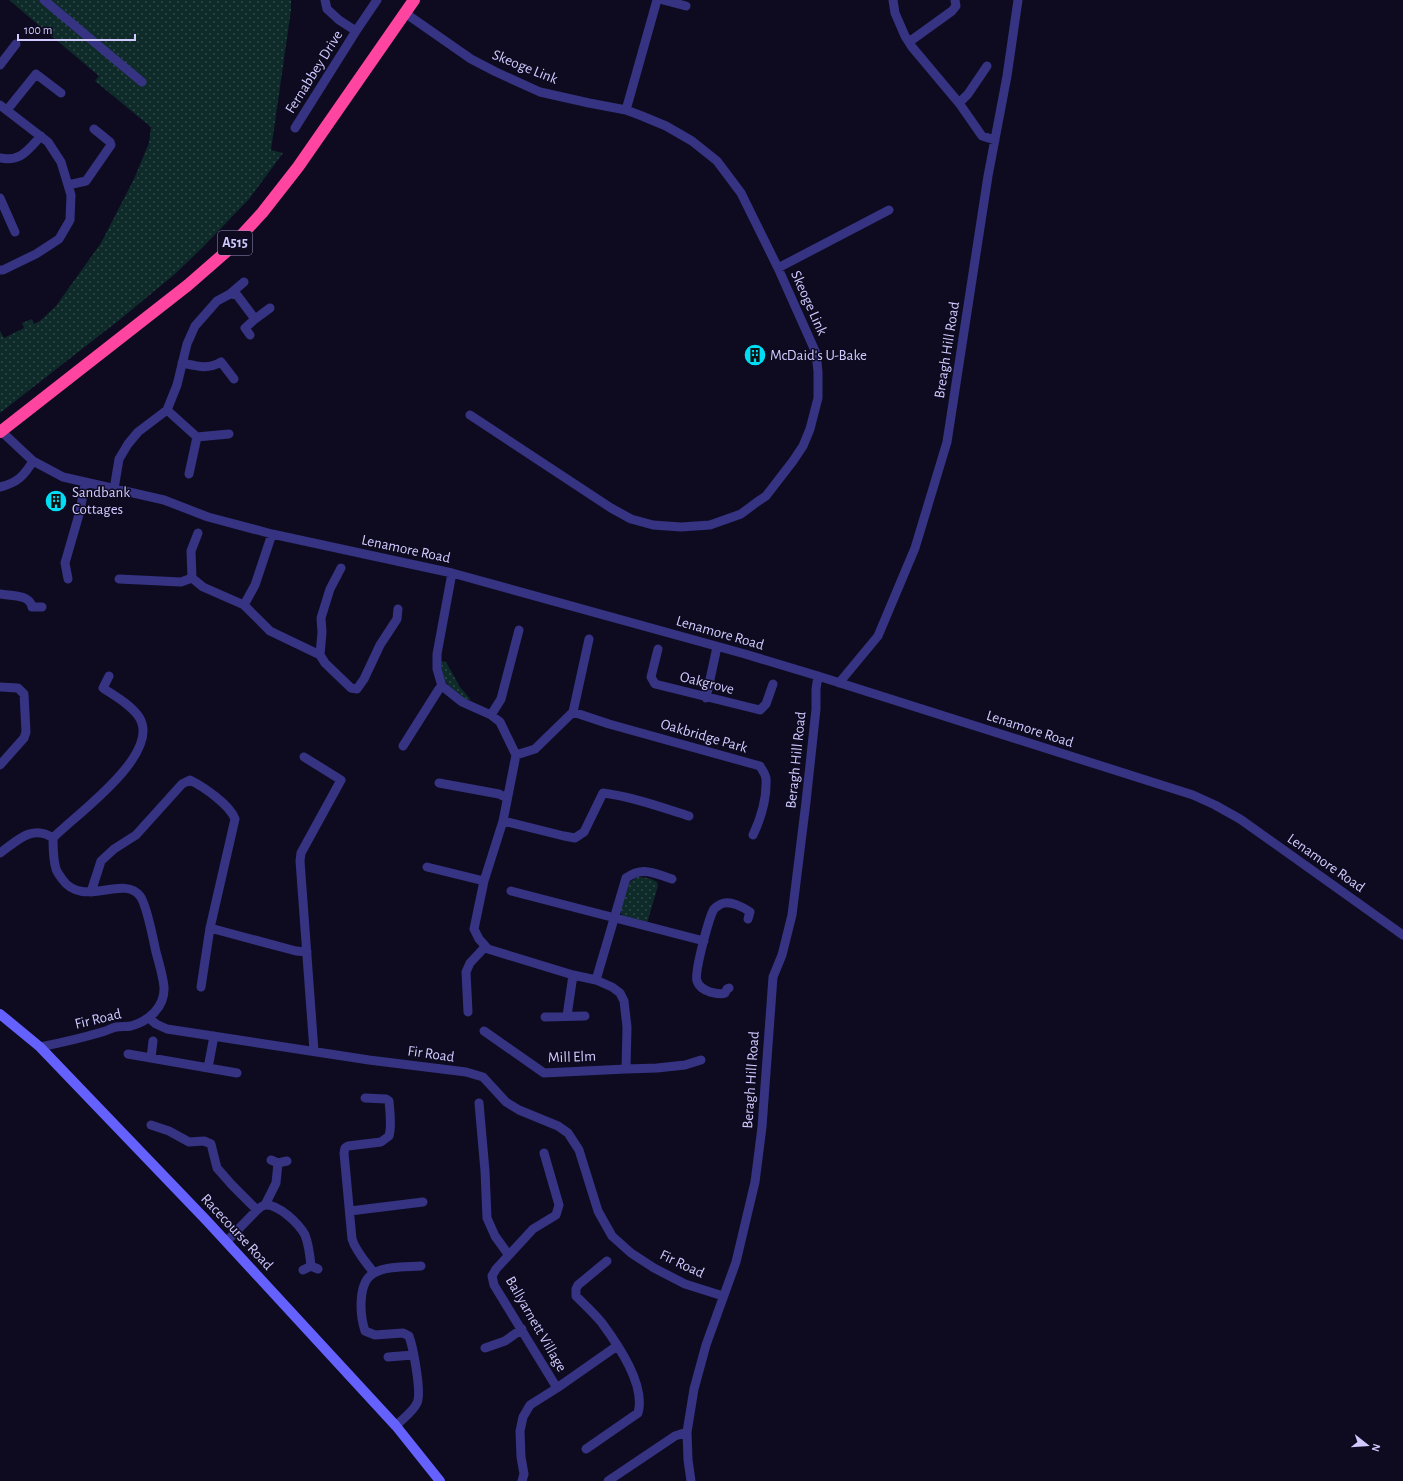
<svg xmlns="http://www.w3.org/2000/svg" width="1403" height="1481" font-family="'Alegreya Sans',sans-serif">
<style>
.grass{fill:url(#grass-dots)}
.lines{fill:none;stroke-linecap:round;stroke-linejoin:round}
.street{stroke:#353382;stroke-width:9}
.secondary{stroke:#6461ff;stroke-width:10}
.highway{stroke:#ff45a0;stroke-width:12}
.labels{text-anchor:middle;dominant-baseline:central;stroke-width:3;stroke-linejoin:round;paint-order:stroke}
.shield{fill:#0e0b20;stroke:#9691bc;stroke-width:1}
.shield-label{font-size:14px;font-weight:bold;fill:#d0caff}
.street-label{font-size:15px;fill:#d0caff;stroke:#0e0b20}
.poi-label{font-size:15px;fill:#d0caff;stroke:#0e0b20;text-anchor:start}
</style>
<defs>
<pattern id="grass-dots" width="8" height="8" patternUnits="userSpaceOnUse"><rect width="8" height="8" fill="#0e2a29"/><path d="M2 2h.1M6 6h.1" fill="none" stroke="#304849" stroke-width="1.8" stroke-linecap="round"/></pattern>
</defs>
<rect width="100%" height="100%" fill="#0e0b20"/>
<path class="grass" d="M9,0H291V10L271,150L283,153L249,199L203,247L175,274L123,317L0,413V331L4,338L24,328L22,323L32,319L34,324L40,321L56,306L101,243L134,179L149,143L151,127L95,81L99,76Z
M441,661L446,662L460,687L471,700C465,700 460,697 456,693C445,684 441,675 441,661Z
M638,877C644,877 651,878 657,882L658,886L647,923L625,917L621,914C620,908 624,891 627,885C630,881 634,879 638,877Z"/>
<g class="lines">
<path class="street" d="M44,0L142,82
M325,0L327,9L339,20L356,31
M663,0L686,6
M893,0L895,13L905,36L912,47L959,103L982,136L995,140
M405,13L471,59L496,72L540,92L589,103L626,110L642,116L666,126L692,141L717,161L741,193L778,268L816,353L818,372V398L810,429L803,446L793,461L766,496L757,502L741,514L710,525L681,527L653,525L631,519L611,508L470,415
M909,42L952,11L956,6L955,0
M0,65L16,44
M959,103L968,94L987,66
M0,105L48,142L61,162L71,195L70,220L59,239L36,254L3,270H0
M7,110L36,74L61,93
M626,110L657,0
M295,128L356,31L377,0
M0,158C21,162 28,150 41,136
M68,185L86,181L111,145L110,142L94,129
M0,198L15,232
M778,268L889,210
M230,294L237,295L255,319L245,328L250,335
M255,319L270,308
M182,363C196,366 208,370 221,362L234,379
M167,410L197,437L189,474
M1,431L33,461L63,477L164,500L208,517L272,534L452,573L745,654L818,676L1193,795L1215,805L1240,819L1403,935
M197,437L229,434
M0,487C17,483 24,476 33,461
M114,489L119,459L128,444L138,432L167,410L177,385L187,344L195,326L217,301L230,294L244,282
M272,534L255,585L244,605L270,631L320,655L325,663L351,688L357,689L364,679L380,645L397,619L398,609
M452,573L437,654V669L442,686L462,702L491,715L500,722L516,755L503,821L484,881L474,929L479,939L488,949L573,975L596,980L612,987L620,993L624,1001L627,1027L626,1069
M192,578L191,551L198,533
M68,579L65,563L80,511L85,483
M119,579L181,582L192,578L203,587L244,605
M0,594C10,596 30,594 32,607H42
M658,649L651,677L655,684L760,710L766,704L773,684
M320,655L322,632L321,618L330,589L341,568
M839,683L878,636L915,548L947,442L988,176L1007,76L1018,0
M0,687L18,688L24,694L26,732L24,738L0,765
M706,698L717,647
M573,712L589,639
M491,715L501,699L519,630
M403,746L439,689L442,686
M516,755L535,749L573,712L609,724L760,766C762,770 765,773 766,778C767,797 761,818 753,835
M304,757L341,780L301,853L300,861L314,1051
M439,783L499,794L507,798
M503,821L564,836L575,838L584,832L603,793C633,797 661,807 689,816
M0,853C17,841 32,824 53,838
M427,867L484,881
M511,891L704,941
M91,892L101,861L114,849L136,835L182,784L190,780C204,787 230,805 235,819L210,928L201,987
M210,928L296,951L307,952
M596,980L626,878C643,866 653,873 672,879
M729,988L727,989L725,993C721,995 715,993 710,992C704,990 699,987 697,981C694,973 709,917 714,909C716,907 719,905 721,904C730,900 743,907 750,912L748,919
M468,1012L466,972L470,963L485,947
M567,1016L573,975
M545,1017L585,1016
M149,1018L156,1024L167,1029L369,1060L466,1072L483,1077L506,1102L519,1110L558,1126L568,1133L579,1150L598,1211L612,1236L631,1253L654,1268L685,1284L723,1296
M484,1031L544,1073L626,1069L657,1068L685,1065L701,1060
M40,1047C60,1043 82,1038 102,1032C107,1031 111,1028 116,1027C121,1026 126,1027 131,1026C149,1021 165,1007 164,987C163,976 159,963 156,952C153,939 147,905 140,896C123,874 83,909 62,879C60,876 57,872 56,869C53,859 53,848 53,838C74,816 163,754 139,717C131,705 115,696 103,688L109,676
M128,1054L237,1073
M151,1058L153,1041
M208,1068L214,1036
M365,1098L386,1099L389,1101C390,1113 392,1125 389,1136L381,1142L348,1146L345,1148L344,1153L352,1239C356,1252 366,1262 374,1273
M479,1103L485,1171L487,1218L495,1236L508,1254
M151,1125L169,1131L189,1142L204,1141L211,1144L217,1168L232,1185L257,1210
M544,1153L559,1205L556,1215L533,1229L496,1269L492,1276L494,1285L557,1388
M271,1160L278,1163L287,1161
M265,1205L276,1183L278,1163
M350,1211L423,1202
M226,1242L257,1210C259,1208 262,1206 265,1205C279,1204 299,1224 305,1235C309,1245 310,1256 311,1266
M303,1270L311,1266L318,1269
M485,1348L505,1341L522,1329
M388,1357L413,1355
M396,1426C402,1419 413,1412 417,1403C422,1393 413,1347 409,1336L403,1333L375,1335L365,1331C360,1316 357,1282 374,1273C387,1266 406,1267 421,1266
M586,1449L638,1413C646,1385 618,1345 602,1323C594,1313 585,1305 576,1296V1289L578,1285L607,1261
M522,1481L524,1474L521,1457L520,1431L523,1417L530,1405L557,1388L617,1346
M608,1481L675,1436L687,1432
M691,1481L688,1460L687,1432L694,1389L706,1345L736,1262L755,1182L762,1127L773,977L782,955L792,915L806,802L816,709V689L818,676"/>
<path class="secondary" d="M0,1014L40,1047L207,1221L396,1426L440,1481"/>
<path class="highway" d="M0,432L188,285L227,251L262,213L298,167L414,0"/>
</g>
<defs>
<g id="building-disc" transform="scale(1.15)"><circle r="9.5" fill="#00def5" stroke="#0e0b20"/><path d="M-4-6H4V6H1V3H-1V6H-4ZM-2.5-4.3h1.7v1.8h-1.7ZM.8-4.3h1.7v1.8H.8ZM-2.5-1h1.7V.8h-1.7ZM.8-1h1.7V.8H.8Z" fill="#111"/></g>
</defs>
<g fill-rule="evenodd">
<use href="#building-disc" x="755" y="355"/>
<use href="#building-disc" x="56" y="501"/>
</g>
<g class="labels">
<rect class="shield" x="218" y="231" width="34" height="24" rx="3"/>
<g class="shield-label">
<text x="235" y="243">A515</text>
</g>
<g class="street-label">
<text transform="translate(525 67) rotate(22)">Skeoge Link</text>
<text transform="translate(314 72) rotate(-58)">Fernabbey Drive</text>
<text transform="translate(809 303) rotate(66)">Skeoge Link</text>
<text transform="translate(947 350) rotate(-81)">Breagh Hill Road</text>
<text transform="translate(406 549) rotate(12)">Lenamore Road</text>
<text transform="translate(720 633) rotate(16)">Lenamore Road</text>
<text transform="translate(707 683) rotate(14)">Oakgrove</text>
<text transform="translate(1030 729) rotate(18)">Lenamore Road</text>
<text transform="translate(704 736) rotate(16)">Oakbridge Park</text>
<text transform="translate(796 760) rotate(-84)">Beragh Hill Road</text>
<text transform="translate(1326 863) rotate(35)">Lenamore Road</text>
<text transform="translate(98 1019) rotate(-13)">Fir Road</text>
<text transform="translate(431 1054) rotate(8)">Fir Road</text>
<text transform="translate(572 1057) rotate(-2)">Mill Elm</text>
<text transform="translate(751 1080) rotate(-86)">Beragh Hill Road</text>
<text transform="translate(237 1232) rotate(47)">Racecourse Road</text>
<text transform="translate(682 1264) rotate(25)">Fir Road</text>
<text transform="translate(536 1324) rotate(60)">Ballyarnett Village</text>
</g>
<g class="poi-label">
<text x="770" y="355">McDaid's U-Bake</text>
<text x="72" y="492">Sandbank<tspan x="72" dy="17">Cottages</tspan></text>
</g>
</g>
<g transform="translate(1367 1445) rotate(107)" stroke="#0e0b20" stroke-width="3" paint-order="stroke">
<path d="M0-3L7 15L0 10L-7 15Z" fill="#d0caff"/>
<text y="-6" font-size="11" font-weight="bold" text-anchor="middle" fill="#d0caff">N</text>
</g>
<path d="M18 34v6h117v-6" fill="none" stroke="#d0caff" stroke-width="2"/>
<text x="24" y="34" font-size="12" fill="#d0caff" stroke="#0e0b20" stroke-width="3" paint-order="stroke">100 m</text>
</svg>
